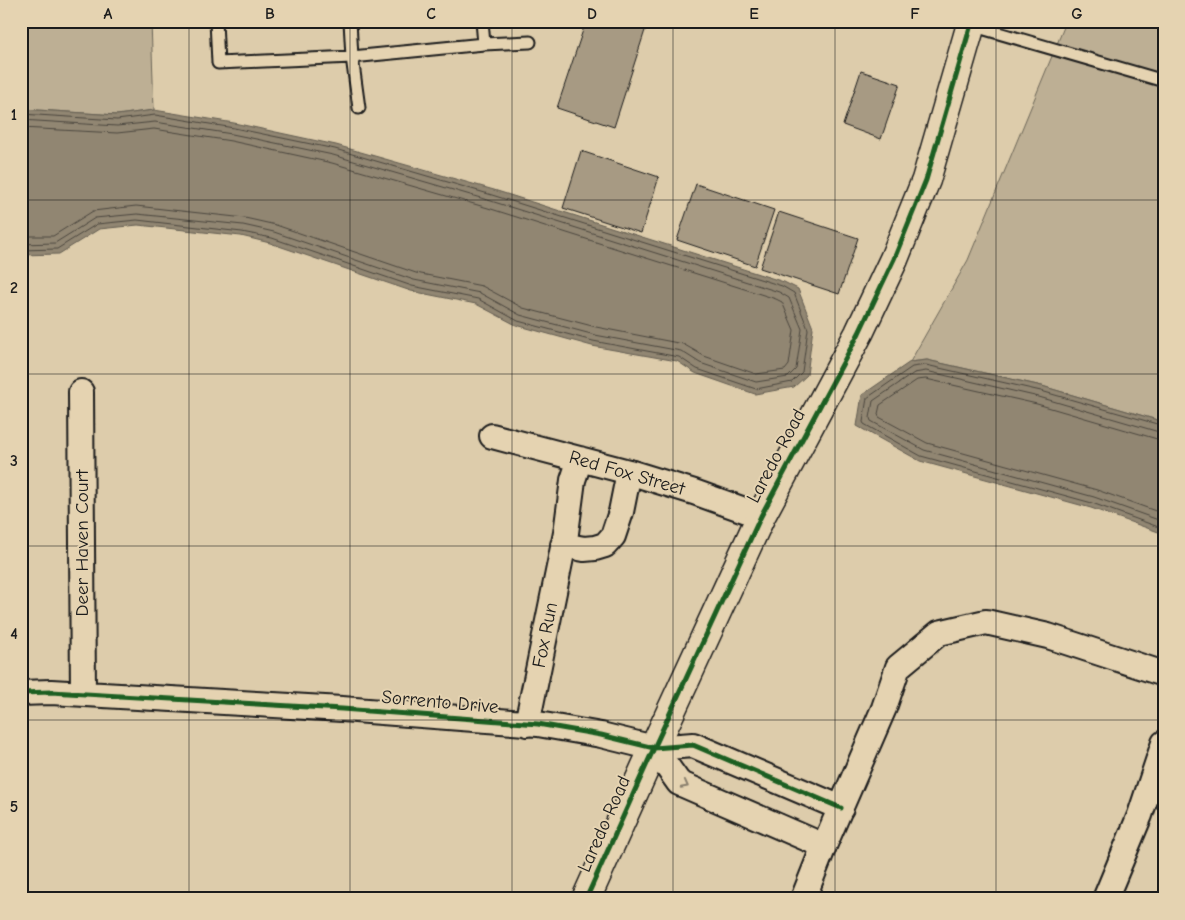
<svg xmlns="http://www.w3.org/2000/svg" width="1185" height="920" font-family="'Comic Neue',sans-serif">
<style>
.green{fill:#bdaf94;stroke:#6c6658}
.water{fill:#918672;stroke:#625c50}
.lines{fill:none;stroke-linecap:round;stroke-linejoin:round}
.shore{stroke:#4b463e;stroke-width:1}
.building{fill:#a79a83;stroke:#1c1c1c}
.lane-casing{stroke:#1c1c1c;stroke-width:15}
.street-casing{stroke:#1c1c1c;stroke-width:28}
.secondary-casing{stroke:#1c1c1c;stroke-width:31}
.lane{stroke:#e5d3b1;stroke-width:11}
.street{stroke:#e5d3b1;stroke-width:24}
.secondary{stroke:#e5d3b1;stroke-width:28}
.cycleway-casing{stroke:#e5d3b1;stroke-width:8}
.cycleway{stroke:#1b5e20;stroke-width:5}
.oneway{stroke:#8b816e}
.grid{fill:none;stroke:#1c1c1c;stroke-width:1;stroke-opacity:0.55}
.labels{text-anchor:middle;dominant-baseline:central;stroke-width:4;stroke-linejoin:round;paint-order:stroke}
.street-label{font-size:19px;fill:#1c1c1c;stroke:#e5d3b1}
.neatline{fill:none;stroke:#1c1c1c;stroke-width:2}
.grid-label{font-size:16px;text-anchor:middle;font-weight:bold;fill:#1c1c1c}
</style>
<rect width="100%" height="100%" fill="#ddccab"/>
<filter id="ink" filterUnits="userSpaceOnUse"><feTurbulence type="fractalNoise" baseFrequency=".02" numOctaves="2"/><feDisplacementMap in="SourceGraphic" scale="10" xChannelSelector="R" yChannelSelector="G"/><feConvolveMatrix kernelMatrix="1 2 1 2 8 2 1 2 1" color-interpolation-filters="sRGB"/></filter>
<g filter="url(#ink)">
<path class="green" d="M21,21H151L154,110L117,115L21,109Z
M1069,21H1164V422L1042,386L927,360L910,362L968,260L1064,27Z"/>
<path class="water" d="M21,109L117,115L154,110L234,123L336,145L494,190L784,282L798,289L813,328L807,375L794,387L755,394L695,373L677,361L592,346L516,325L476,304L411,291L270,243L241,236L138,225L99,229L59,254L21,255Z
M927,360L1042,386L1164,422V534L1091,508L920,461L857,426L862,395L910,362Z"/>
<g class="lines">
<path class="shore" d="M21,114L117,120L155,115L234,128L335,149L492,195L782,286L794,293L808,329L802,372L792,382L756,389L697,369L679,357L593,341L518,321L478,299L412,286L272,238L242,232L137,220L97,224L57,249L21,250
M21,120L117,126L155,122L232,134L333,155L491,201L779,292L789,298L802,329L796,369L788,377L756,382L700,363L681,351L595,335L520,315L480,293L414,280L274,232L243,225L137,214L95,218L55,243L21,244
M21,128L117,133L154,129L231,141L332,163L488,208L776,299L782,302L794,330L789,365L785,370L756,374L704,356L683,344L596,327L523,308L482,286L416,273L276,225L245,218L136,206L93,211L53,236H21
M1164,426L1041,391L926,365L912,367L867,398L863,422L864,424L921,456L1092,503L1164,529
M1164,432H1159L1039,397L926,371L914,373L873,401L870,418L871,421L924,450L1094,497L1164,522
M1164,440L1157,439L1037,404L926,379L917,380L880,405L878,414L879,417L927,443L1097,490L1164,514"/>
</g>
<path class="building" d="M586,21H648L614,127L557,108Z
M861,71L900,84L881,139L843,125Z
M581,151L659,177L641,233L563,208Z
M696,184L774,210L755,266L677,240Z
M779,212L858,238L839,294L760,268Z"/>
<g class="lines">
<g class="lane-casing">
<path id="lane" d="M216,21L218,63L352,57L359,108
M350,21L352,57L484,44L530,42
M482,21L484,44
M971,25L1164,81"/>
</g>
<g class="street-casing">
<path id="street" d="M81,392L83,694
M492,436L629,472L694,492L761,516
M563,545L584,549L595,548L605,545L613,536L621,512L629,472
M21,693L51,692L342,709L538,724L601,735L654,748L693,745L841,808
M527,724L566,533L573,480L580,459
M654,748L679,783L824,846
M803,899L824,846L884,708L898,667L939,633L986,622L1048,636L1164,674
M1105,899L1140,815L1164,743"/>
</g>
<g class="secondary-casing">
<path id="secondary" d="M586,899L654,748L761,516L859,333L894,259L926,180L972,21"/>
</g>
<use href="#lane" class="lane"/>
<use href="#street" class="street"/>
<use href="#secondary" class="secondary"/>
<g class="cycleway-casing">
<path id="cycleway" d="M21,693L51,692L342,709L538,724L601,735L654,748L693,745L841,808
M586,899L654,748L761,516L859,333L894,259L926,180L972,21"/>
</g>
<use href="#cycleway" class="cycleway"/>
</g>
<defs><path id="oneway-chevron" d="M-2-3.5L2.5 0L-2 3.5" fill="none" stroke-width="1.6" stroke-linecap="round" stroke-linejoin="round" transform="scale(1.25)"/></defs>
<use class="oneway" href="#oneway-chevron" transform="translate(685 785) rotate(28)"/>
</g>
<path class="grid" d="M189,21V899M350,21V899M512,21V899M673,21V899M835,21V899M996,21V899M21,200H1164M21,374H1164M21,546H1164M21,720H1164"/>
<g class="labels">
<g class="street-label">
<text transform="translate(776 456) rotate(-62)">Laredo Road</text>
<text transform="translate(627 473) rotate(16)">Red Fox Street</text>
<text transform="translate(82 543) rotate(-90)">Deer Haven Court</text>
<text transform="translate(545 635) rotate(-79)">Fox Run</text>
<text transform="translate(440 702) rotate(5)">Sorrento Drive</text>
<text transform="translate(604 824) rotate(-66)">Laredo Road</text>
</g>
</g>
<rect width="1185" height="920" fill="none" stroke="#e5d3b1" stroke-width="55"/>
<rect x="28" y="28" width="1130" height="864" class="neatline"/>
<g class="grid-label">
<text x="108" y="19">A</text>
<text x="270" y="19">B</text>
<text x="431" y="19">C</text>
<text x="592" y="19">D</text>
<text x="754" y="19">E</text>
<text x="915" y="19">F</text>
<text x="1077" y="19">G</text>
<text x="14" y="120">1</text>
<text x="14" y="293">2</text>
<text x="14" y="466">3</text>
<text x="14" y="639">4</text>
<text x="14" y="812">5</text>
</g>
</svg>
